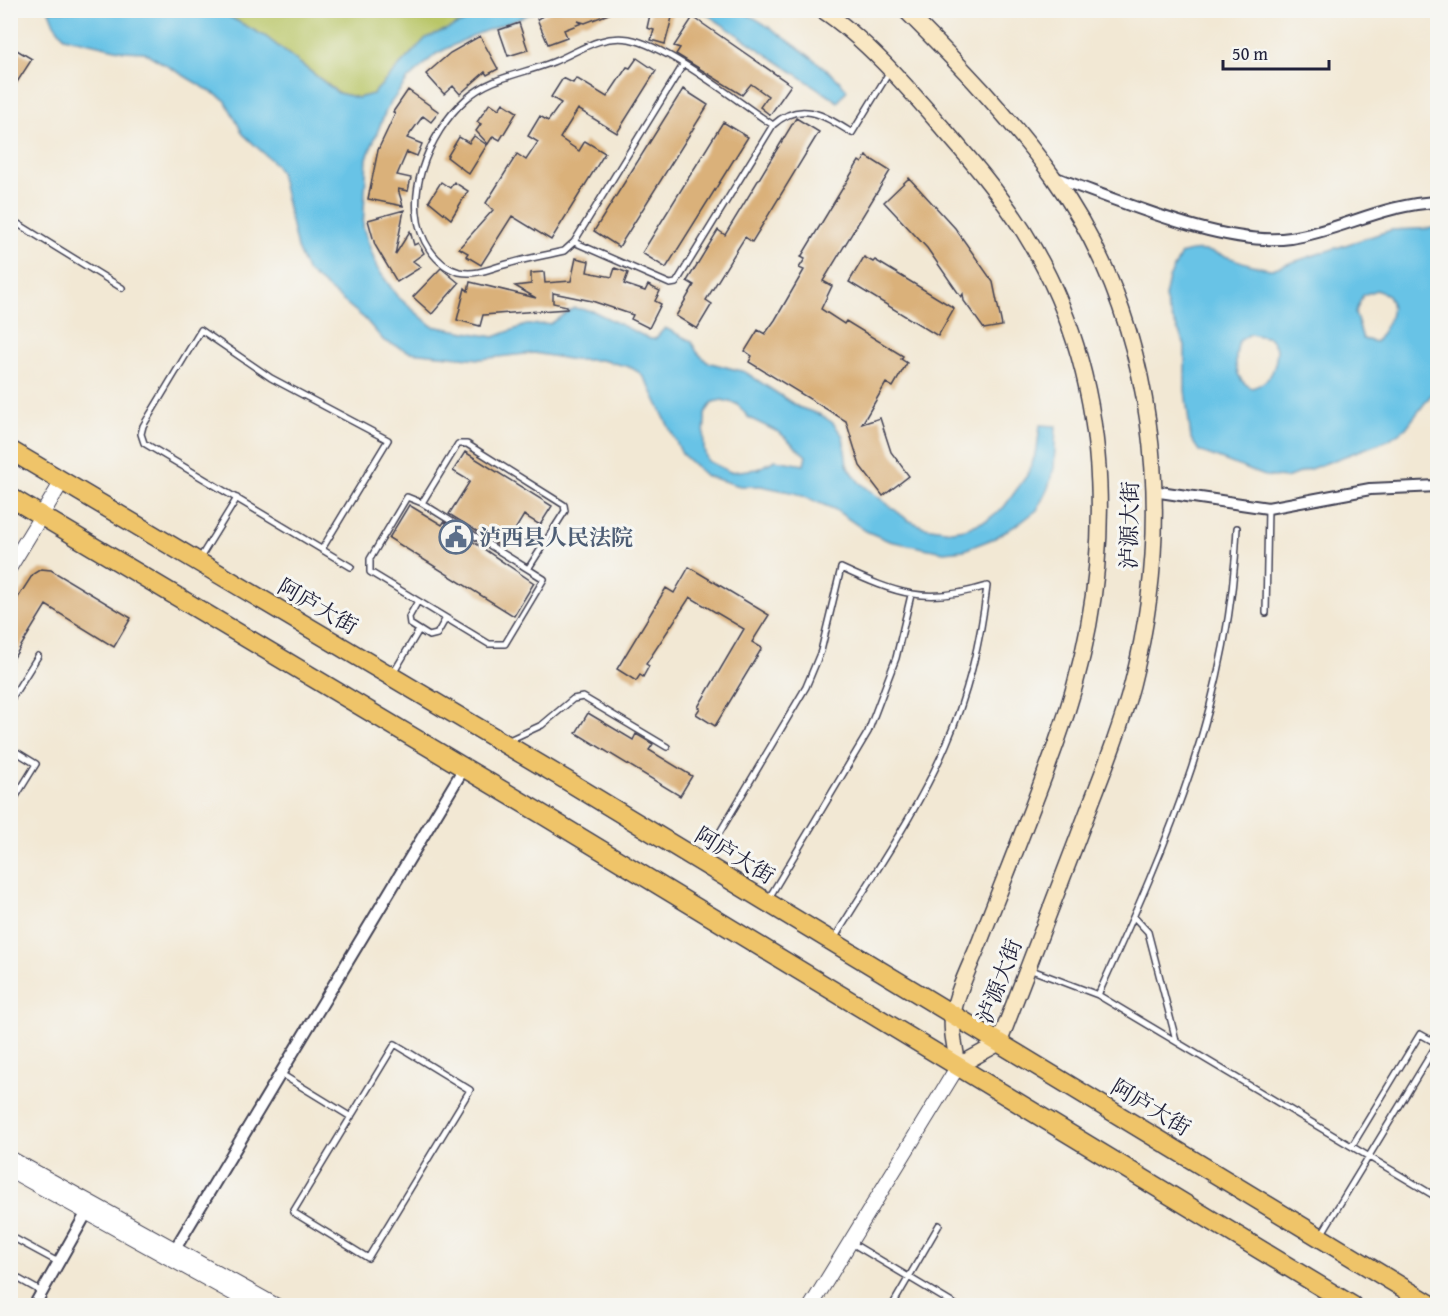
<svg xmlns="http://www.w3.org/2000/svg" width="1448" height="1316" font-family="'Gentium Book Plus','Noto Serif SC',serif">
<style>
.green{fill:#b9c668;stroke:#6e7452;stroke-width:1.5}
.water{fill:#68c3e6;stroke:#457290;stroke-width:1.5;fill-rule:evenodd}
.building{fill:#dab17a}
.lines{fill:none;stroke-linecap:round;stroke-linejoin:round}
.service-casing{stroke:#414052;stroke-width:8}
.minor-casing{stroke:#414052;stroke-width:14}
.tertiary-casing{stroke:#414052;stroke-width:16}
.secondary-casing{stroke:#414052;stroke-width:18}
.trunk-casing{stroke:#414052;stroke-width:21}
.service{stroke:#fff;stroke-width:5}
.minor{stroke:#fff;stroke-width:10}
.tertiary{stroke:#fff;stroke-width:14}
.secondary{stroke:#f9e7c3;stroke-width:15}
.trunk{stroke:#efc469;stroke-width:18}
.labels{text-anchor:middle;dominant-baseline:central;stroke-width:6;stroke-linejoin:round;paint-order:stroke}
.street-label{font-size:22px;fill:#22223b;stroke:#f6f6f2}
.service-label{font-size:22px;font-weight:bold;fill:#4e5e75;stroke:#f6f6f2;text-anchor:start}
</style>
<rect width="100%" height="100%" fill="#f6f6f2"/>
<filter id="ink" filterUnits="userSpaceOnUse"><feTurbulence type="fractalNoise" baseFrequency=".0167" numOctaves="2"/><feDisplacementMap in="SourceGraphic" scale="12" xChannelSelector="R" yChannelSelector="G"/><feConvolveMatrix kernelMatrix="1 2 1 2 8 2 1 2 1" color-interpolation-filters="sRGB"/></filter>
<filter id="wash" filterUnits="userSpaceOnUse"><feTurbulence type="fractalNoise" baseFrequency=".008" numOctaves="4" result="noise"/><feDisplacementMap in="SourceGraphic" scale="24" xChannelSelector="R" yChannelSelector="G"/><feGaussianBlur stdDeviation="1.35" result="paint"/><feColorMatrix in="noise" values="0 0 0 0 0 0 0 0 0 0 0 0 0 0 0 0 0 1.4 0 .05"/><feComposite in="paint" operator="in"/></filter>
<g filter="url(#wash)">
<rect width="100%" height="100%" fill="#f2e8d4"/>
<path class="green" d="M219,11H477L464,22L412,52L373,94L358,98L339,93L266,37Z"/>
<path class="water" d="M49,11H219L266,37L338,93L358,98L373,94L426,38L464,22L477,11H538L472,36L436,54L408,79L387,108L367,158L363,227L377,268L397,296L432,326L494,337L526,325L550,324L574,308L593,311L650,339H655L665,328L691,341L697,352L707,362L745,372L798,407L821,415L833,423L843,436L847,465L859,482L908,520L924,527L952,531L965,529L987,520L1004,507L1028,474L1037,450L1040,425L1056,426L1054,468L1048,488L1037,510L1020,523L995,538L964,550L944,552L889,541L866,531L834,509L795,493L761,486H740L706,476L682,454L648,384L640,373L630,367L601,360H574L534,353L480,359L410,352L384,341L365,319L307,271L297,248L280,172L273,162L243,134L225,100L144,52L124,51L64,37L54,24ZM722,400L737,404L749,418L780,433L806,456L804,465L775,460L758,469L730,472L708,461C700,447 706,429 705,413L713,402Z
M702,11C713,10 729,8 739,11C758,16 837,74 847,90L838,102Z
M1437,228V387L1406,428L1388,440L1286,478L1265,476L1199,451L1191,439L1185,390V345L1168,310L1165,297L1169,278L1181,254C1209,241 1243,268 1272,269L1391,230ZM1376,290L1388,295C1398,312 1385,328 1376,342L1363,339L1355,313L1363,295ZM1250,334L1270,338L1277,349C1276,369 1271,382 1252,388C1233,380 1234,358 1239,341Z"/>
<g id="blocks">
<path class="building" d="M554,10H614V12L585,23L578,21L582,23L564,30L567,37L548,44L537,19Z
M651,10H674L665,44L651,40L654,30L647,28Z
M693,17L791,85L770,115L760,107L768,96L751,84L742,95L676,54L680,48L674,46Z
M519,23L528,50L508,56L499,30Z
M480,36L498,69L487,75L485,72L460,94L453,86L444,94L426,74L450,53Z
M10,46L32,59L10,93Z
M637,58L656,71L617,133L578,109L560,138L579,151L585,141L605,153L551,240L512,216L481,265L466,256L468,253L459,248L493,210L486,203L517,154L526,160L538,142L528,136L540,116L548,121L561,103L551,97L563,78L573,83L576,78L607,97L627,67L630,68Z
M683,89L708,105L619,247L594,231Z
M408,90L439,112L431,122L423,116L407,138L422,144L417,156L407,152L397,175L411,178L408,191L398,189L403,206L368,199L378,150L395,114L393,112Z
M490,103L499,109L503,103L517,112L500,140L493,136L488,144L476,131L481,124L477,122Z
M796,118L819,132L752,242L745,237L706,300L712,304L697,329L676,316L694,285L687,281L718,230L725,235Z
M723,122L748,137L666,268L642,253Z
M474,136L487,145L469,174L447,157L459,137L469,143Z
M866,156L890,171L823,281L832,286L821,309L844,324L846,321L903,356L901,359L907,363L893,387L886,383L862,424L880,418L891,452L909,476L883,496L860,466L846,421L749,362L752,356L745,351L758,330L765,334L775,320L804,270L799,268L805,259L801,257L859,161L862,163Z
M909,178L955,228L993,282L1002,326L984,329L964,301L963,294L961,297L927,248L884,202Z
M441,182L450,188L454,182L468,191L451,219L429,201Z
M404,210L395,255L410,231L414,245L418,243L424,253L413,261L421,267L397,282L375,245L368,220Z
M864,257L873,262L875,260L954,308L938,336L849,282Z
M576,258L589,261L587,272L612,277L615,268L628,273L624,284L645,291L648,285L660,291L655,301L661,304L649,328L631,319L633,315L592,301L553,293V303L567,306V309L483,315L480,326L457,320L465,288L468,291L470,282L536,298L515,286L531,284V273L544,272L545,283L571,281Z
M441,268L459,283L432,314L413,297Z
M465,452L552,506L540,525L524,515L504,548L449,514L470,481L453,471Z
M409,505L442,525L444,522L534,583L514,616L389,538Z
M689,567L769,615L752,642L762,648L715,726L696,714L700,708L698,707L744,629L690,597L646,664L649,666L643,677L640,675L636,681L617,669L666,588L674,593Z
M41,569L51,570L131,618L114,647L46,605L10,664V610L33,574Z
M588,713L633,740L636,734L653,744L649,750L692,776L680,796L576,733Z"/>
</g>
</g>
<g filter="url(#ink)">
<use href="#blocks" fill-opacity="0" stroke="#414052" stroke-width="1.5"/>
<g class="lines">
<g class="service-casing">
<path id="service" d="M683,65L574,242L564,251C547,255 529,258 511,263C493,267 478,276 459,272C447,269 437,260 430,250C398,204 428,133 466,99C490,77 523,74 553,62C578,52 600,34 629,39C668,46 738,102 773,125
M10,219L122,288
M574,242L670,284L676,283L773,125C801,99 825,116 852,133L890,71
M407,497L422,503L544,579L505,644H489L370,572V559Z
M422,503L458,444H467L564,505L565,511L528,569
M322,549L388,440L271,378L201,330L143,426L141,434L144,443L351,567
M200,558L237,498
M418,601L409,617L410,624L429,636L437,634L446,618
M1266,613L1268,508
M394,672L419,630
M10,701L38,656
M507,741L542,725L573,699L583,697L667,747
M10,748L36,764L10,806
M704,859L806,687L821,651L841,568C897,594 926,605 987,586C981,640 968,694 946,745C917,813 872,876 834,939
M769,898L868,732L896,658L911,595
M1134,917L1148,932L1176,1040
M1029,969L1098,995L1438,1198
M1098,995C1169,840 1230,701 1237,528
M395,1044L470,1090L368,1258L293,1212Z
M281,1074L351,1117
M1352,1146L1420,1034L1438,1044
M1321,1235L1437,1044
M10,1236L58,1262
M850,1242L957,1306
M10,1274L42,1292
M892,1306L939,1225"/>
</g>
<g class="minor-casing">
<path id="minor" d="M1053,177C1117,199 1225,248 1291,238C1342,230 1383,204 1438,202
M1153,491L1268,508L1370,489L1438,486
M172,1254L464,768
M34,1306L87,1212"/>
</g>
<g class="tertiary-casing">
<path id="tertiary" d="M10,567L63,480
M10,1158L277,1306
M10,1170L256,1306
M811,1306L958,1066"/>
</g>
<g class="secondary-casing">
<path id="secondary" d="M822,10C865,38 907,87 940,125C970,159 1000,194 1024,232C1120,386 1117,577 1056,744C1033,808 1007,872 982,936C974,958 956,992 953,1014C950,1029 956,1050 958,1066L999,1043C1025,975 1051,908 1077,840C1096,789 1118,738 1132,685C1176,515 1157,322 1053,177C1010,117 958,63 905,10"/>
</g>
<g class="trunk-casing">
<path id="trunk" d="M10,450L566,780L1433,1306
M10,497L545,816L1353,1306"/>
</g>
<use href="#service" class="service"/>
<use href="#minor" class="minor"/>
<use href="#tertiary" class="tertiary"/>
<use href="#secondary" class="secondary"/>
<use href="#trunk" class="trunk"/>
</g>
</g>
<defs>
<g id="civic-ring" transform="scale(1.725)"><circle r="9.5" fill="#f6f6f2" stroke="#5c6f8a" stroke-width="1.5"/><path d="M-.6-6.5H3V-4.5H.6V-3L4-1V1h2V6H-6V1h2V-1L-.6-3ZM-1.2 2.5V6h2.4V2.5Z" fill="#5c6f8a"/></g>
</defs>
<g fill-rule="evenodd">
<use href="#civic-ring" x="456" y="537"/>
</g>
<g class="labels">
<g class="street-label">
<text transform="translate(1129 525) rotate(-89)">泸源大街</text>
<text transform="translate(318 606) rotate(30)">阿庐大街</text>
<text transform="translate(735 855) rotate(31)">阿庐大街</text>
<text transform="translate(999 981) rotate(-69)">泸源大街</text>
<text transform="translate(1151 1107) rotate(31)">阿庐大街</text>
</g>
<g class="service-label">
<text x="479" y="537">泸西县人民法院</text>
</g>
</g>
<rect width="1448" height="1316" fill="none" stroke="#f6f6f2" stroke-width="36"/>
<path d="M1223 60v9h106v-9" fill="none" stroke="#22223b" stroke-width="3"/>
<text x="1232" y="60" font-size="18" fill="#22223b" stroke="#f6f6f2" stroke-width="4.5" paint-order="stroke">50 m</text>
</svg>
